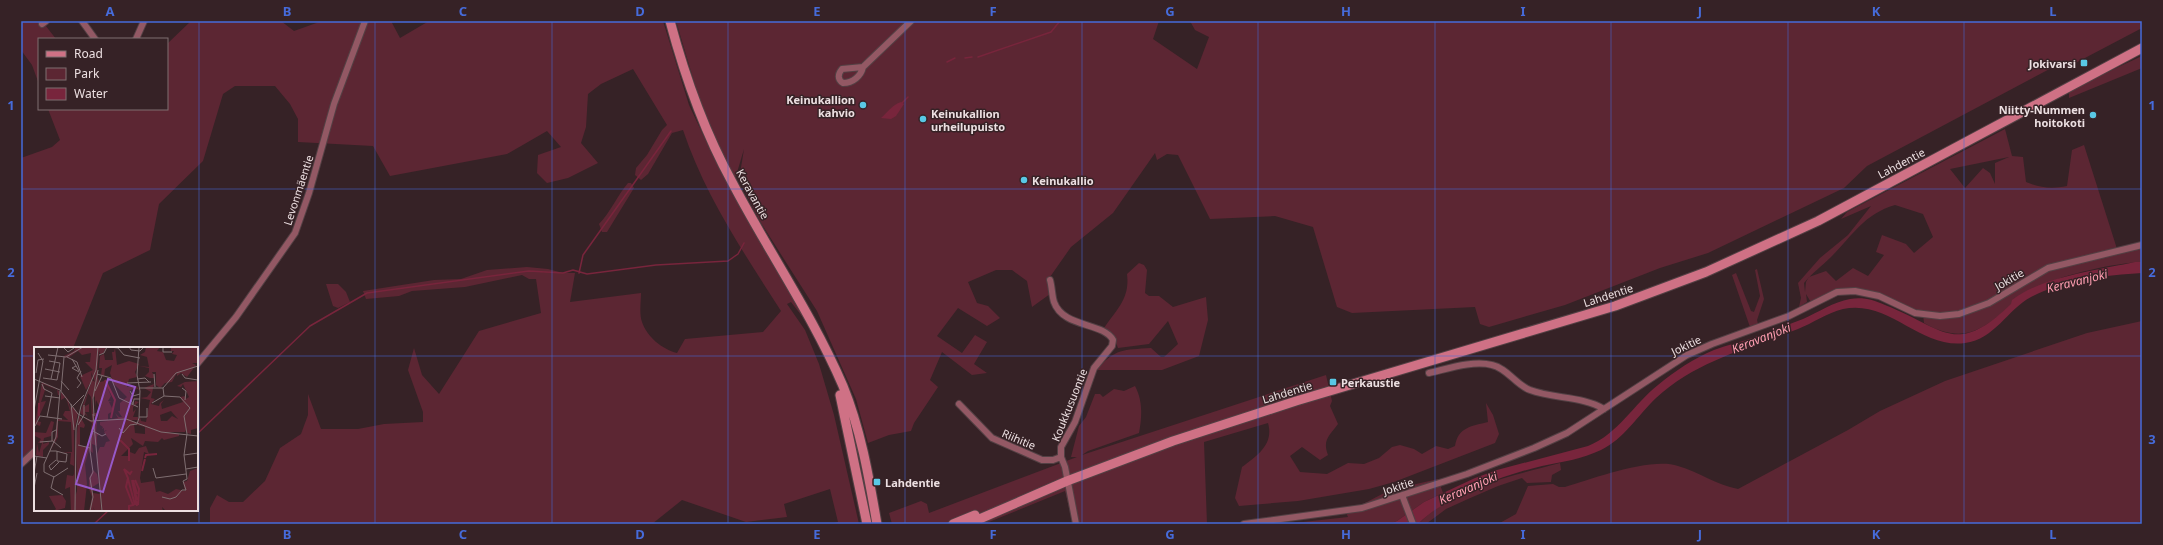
<svg xmlns="http://www.w3.org/2000/svg" width="2163" height="545" font-family="'Noto Sans',sans-serif">
<style>
.green{fill:#5c2633;fill-rule:evenodd}
.water{fill:#78253c}
.lines{fill:none;stroke-linecap:round;stroke-linejoin:round}
.stream{stroke:#78253c;stroke-width:1.5}
.street-casing{stroke:#534044;stroke-width:8}
.secondary-casing{stroke:#534044;stroke-width:11}
.street{stroke:#935864;stroke-width:6}
.secondary{stroke:#cf7185;stroke-width:9}
.grid{fill:none;stroke:#466bda;stroke-width:1;stroke-opacity:0.55}
.poi-dot{fill:#59c8e5;stroke:#362226;stroke-width:1.5}
.labels{text-anchor:middle;dominant-baseline:central;stroke-width:3;stroke-linejoin:round;paint-order:stroke}
.poi-label{font-size:11px;font-weight:bold;fill:#ecdfe1;stroke:#362226;text-anchor:start}
.street-label{font-size:11px;fill:#ecdfe1;stroke:#362226}
.water-label{font-size:12px;font-style:italic;fill:#ff9eb1;stroke:#362226}
.inset-river{fill:none;stroke:#78253c;stroke-width:2}
.inset-road{fill:none;stroke:#7f6e71;stroke-width:1}
.view{fill:#9759c8;fill-opacity:0.15;stroke:#9759c8;stroke-width:2}
.inset-edge{fill:none;stroke:#ecdfe1;stroke-width:2}
.neatline{fill:none;stroke:#466bda;stroke-width:1.5}
.grid-label{font-size:13px;text-anchor:middle;font-weight:bold;fill:#466bda}
</style>
<rect width="100%" height="100%" fill="#362226"/>
<path class="green" d="M21,21H42L56,39H39V84L32,65L21,50Z
M191,21H281L294,31L322,21H391L400,38L429,21H663L689,105L717,164L751,226L796,300L808,324L791,302L787,304L805,330L819,364L834,415L859,524H830L838,522L830,489L784,504L787,517L746,522L682,500L652,524H210V508L217,495L229,502H243L265,481L280,448L301,434L308,415V394L321,429H358L384,424L423,422V412L408,370L414,348L422,375L439,394L479,331L541,313L536,279H529L522,275L465,287L412,291L399,296L366,299L363,291L434,280L461,279L487,270L527,267L548,269L563,273H575L570,302L641,293C641,301 639,314 642,322C647,337 662,349 677,353L685,339L763,332L781,311C744,253 705,196 683,130L672,133L648,174L641,180L635,175L636,168L647,155L662,130L667,125L633,69L601,84L588,94L586,127L581,143L598,163L568,178L547,183L537,173L538,155L561,147L547,131L507,154L390,176L373,146L298,142V119L290,104L275,86H235L223,94L203,161L159,204L150,250L103,273L73,348H35V447L21,459V158L52,147L60,140L48,109H167V44Z
M676,21H1159L1153,39L1197,69L1209,37L1195,30L1190,21H2142V28L2064,69L2059,64L1867,166L1844,188L1708,253L1660,268L1565,305L1489,327L1480,324L1475,307L1352,313L1337,307L1313,227L1275,216L1210,219L1178,155L1167,154L1157,160L1155,153L1113,213L1071,247L1050,277V294L1032,307L1027,281L1012,270H996L968,282L977,303L988,306L1000,318L987,326L958,308L937,336L962,353L975,335L987,342L974,364L987,373L972,375L942,352L930,380L938,387L914,423L911,431L889,435L868,443L856,399L817,311L761,223L739,180L744,149L736,176L734,177L729,170L703,112Z
M2142,56V68L2069,98V90Z
M2005,129L2012,156L2023,157L2026,182C2040,188 2052,189 2067,186L2072,150L2084,145L2118,252L2142,245V262C2116,263 2064,274 2041,286C1996,307 1981,355 1924,323L1923,314L1879,296L1837,292L1812,304L1806,294L1807,302L1799,307L1801,298L1798,283L1820,258L1848,235L1871,206L1841,219L1847,212ZM2009,157L1995,163V184L1990,173L1983,168L1965,188L1950,169ZM1895,205L1923,214L1933,237L1914,253L1906,244L1882,235L1876,252L1884,255L1868,276L1853,268L1836,281L1826,271L1809,277L1806,282L1805,292L1804,283C1812,273 1822,266 1831,257C1853,235 1864,214 1895,205Z
M628,183H631L634,188L607,232H602L599,224C610,213 617,196 628,183Z
M1139,263L1144,265L1147,270L1145,293L1149,296H1159L1173,307L1206,297L1208,320L1199,356L1162,370H1096C1116,348 1123,350 1151,348L1161,357H1164L1178,344L1168,321L1149,344L1118,348L1113,334L1104,328C1118,308 1130,298 1127,274Z
M1757,269L1764,299L1757,320L1759,328L1751,330L1732,275L1736,273L1751,311L1754,312L1760,296L1755,270Z
M326,284H338L346,292L350,302L338,308L333,306Z
M2142,321V521L2133,524H1498L1516,514L1528,486L1553,484L1559,487H1565C1593,479 1650,457 1678,466C1699,472 1716,485 1738,489L1848,430L1880,411L1945,381L2087,333Z
M1326,375L1332,401L1330,406L1338,424C1330,435 1322,440 1328,455L1320,460L1302,447L1290,456L1300,472L1327,474L1348,463L1364,464L1379,458L1392,447L1400,445L1414,449L1422,454L1436,446L1448,449L1455,446C1458,427 1472,426 1488,422L1486,403L1493,415L1499,434L1495,443L1394,482L1369,489L1298,501L1239,506L1235,498L1242,467C1258,455 1274,444 1268,423L1204,442L1207,524H1073L1065,491L984,524H892L889,513L921,501L927,504L929,513L1077,457H1071L1079,426L1086,417L1095,394H1100L1103,397L1114,389L1124,391L1135,386C1143,401 1142,417 1139,433L1088,451L1082,455Z
M1560,463L1561,470L1552,475L1551,482L1527,483L1522,478L1498,486L1468,499L1446,509L1426,524H1418C1455,487 1512,476 1560,463Z
M1438,479L1443,493L1424,502L1397,521L1389,524H1285L1348,517L1344,508L1361,505L1390,490Z"/>
<path class="water" d="M901,102L904,104L896,116L891,119L881,118C887,113 892,105 901,102Z
M2135,262H2142V273C2106,275 2064,280 2031,297C2007,310 1995,339 1965,343C1920,349 1889,299 1843,309C1827,313 1813,323 1798,329C1749,348 1696,361 1656,398C1638,415 1624,439 1601,450C1582,459 1562,462 1542,466C1503,475 1446,496 1418,524H1389L1397,521L1424,502L1475,478L1497,470L1588,446C1618,434 1633,405 1658,385C1675,371 1694,358 1714,350C1727,345 1742,342 1755,337C1771,332 1787,325 1803,319C1819,312 1833,302 1850,299C1864,297 1873,300 1885,305C1944,328 1955,358 2011,304L2012,300C2041,277 2098,270 2135,262Z"/>
<g class="lines">
<path class="stream" d="M978,57L1051,32L1060,21
M965,58L972,57
M947,62L955,58
M902,103L908,97
M579,273L583,255L671,131
M197,434L310,326L367,293L529,271L563,273L573,270L587,274L656,265L728,261L738,254L744,243
M94,524L109,510"/>
<g class="street-casing">
<path id="street" d="M82,21L95,39
M42,24L46,21
M136,39L144,21
M863,67L842,69C838,74 837,79 843,83C853,83 861,76 863,67L911,21
M1050,280C1052,287 1052,296 1054,302C1063,328 1103,322 1113,340L1112,346L1094,368L1075,422L1061,447V457L1065,467L1076,524
M197,364L236,317L295,233L309,193L334,104L365,21
M1429,373C1447,369 1473,360 1492,365C1507,368 1516,385 1530,390C1554,399 1582,396 1604,409
M959,404L992,438L1042,460H1053L1061,457
M21,464L35,451
M1402,495L1413,524
M1244,524L1362,508L1467,474L1534,448L1567,433L1687,355L1712,344L1789,316L1837,292L1855,291L1879,296L1915,313L1940,316L1959,314L1989,303L2048,268L2142,245"/>
</g>
<g class="secondary-casing">
<path id="secondary" d="M670,21C685,77 704,131 732,182C768,251 812,314 843,386C861,430 869,478 877,524
M840,395L867,524
M953,524L975,515
M968,524L1067,481L1173,441L1296,401L1615,306L1706,272L1818,221L2142,48"/>
</g>
<use href="#street" class="street"/>
<use href="#secondary" class="secondary"/>
</g>
<path class="grid" d="M199,21V524M375,21V524M552,21V524M728,21V524M905,21V524M1082,21V524M1258,21V524M1435,21V524M1611,21V524M1788,21V524M1964,21V524M21,189H2142M21,356H35M197,356H2142"/>
<g class="poi-dot">
<rect x="2080" y="59" width="8" height="8" rx="2"/>
<circle cx="863" cy="105" r="4"/>
<circle cx="2093" cy="115" r="4"/>
<circle cx="923" cy="119" r="4"/>
<circle cx="1024" cy="180" r="4"/>
<rect x="1329" y="378" width="8" height="8" rx="2"/>
<rect x="873" y="478" width="8" height="8" rx="2"/>
</g>
<g class="labels">
<g class="poi-label">
<text x="2076" y="63" text-anchor="end">Jokivarsi</text>
<text x="855" y="99" text-anchor="end">Keinukallion<tspan x="855" dy="13">kahvio</tspan></text>
<text x="2085" y="109" text-anchor="end">Niitty-Nummen<tspan x="2085" dy="13">hoitokoti</tspan></text>
<text x="931" y="113">Keinukallion<tspan x="931" dy="13">urheilupuisto</tspan></text>
<text x="1032" y="180">Keinukallio</text>
<text x="1341" y="382">Perkaustie</text>
<text x="885" y="482">Lahdentie</text>
</g>
<g class="street-label">
<text transform="translate(1901 163) rotate(-28)">Lahdentie</text>
<text transform="translate(298 190) rotate(-72)">Levonmäentie</text>
<text transform="translate(753 194) rotate(61)">Keravantie</text>
<text transform="translate(2009 279) rotate(-30)">Jokitie</text>
<text transform="translate(1608 295) rotate(-18)">Lahdentie</text>
<text transform="translate(1686 345) rotate(-26)">Jokitie</text>
<text transform="translate(1287 392) rotate(-17)">Lahdentie</text>
<text transform="translate(1069 405) rotate(-68)">Koukkusuontie</text>
<text transform="translate(1019 439) rotate(23)">Riihitie</text>
<text transform="translate(1398 486) rotate(-18)">Jokitie</text>
</g>
<g class="water-label">
<text transform="translate(2077 281) rotate(-14)">Keravanjoki</text>
<text transform="translate(1761 338) rotate(-22)">Keravanjoki</text>
<text transform="translate(1468 488) rotate(-24)">Keravanjoki</text>
</g>
</g>
<g transform="translate(34 347)">
<rect width="164" height="164" fill="#362226"/>
<path d="M39,0H72L69,7H66L65,3L63,27L65,35L71,34L77,49L74,54L78,55H75L78,61L81,53L79,64L74,67V73L84,71L81,66L85,70H88L84,64H86V56L93,50L79,36L76,26L78,18L71,22L70,30L67,28L68,21H65L66,9L70,7L71,13H79L78,5H80L81,1L83,18L95,14L105,17L101,25L103,30L95,32L93,40L102,39L106,43L101,41L95,44L98,51H105L97,52L95,56L100,59L101,54L105,55L99,60V65L102,62L99,70H104V73H97L110,79L104,75L106,70L107,74L112,75L116,53L106,51L113,50L117,45L110,41L120,37L117,51L121,52L117,57L125,59L126,56L130,53L127,57L128,62L149,55L146,50L152,49V52L155,50L149,37L147,40L143,39L151,35L164,34V81L157,83V87L153,86V81L151,85H131L145,87V89L130,93L128,91L124,95L111,94L109,99L97,91L99,97L87,109H95L96,105L101,107L105,101L112,99L115,107L110,105L106,131L107,136L120,134L122,145L126,144L134,147L142,142L151,144L149,135L153,134L156,124L164,121V164H132L128,160L129,164H68L63,107L66,100H70L72,95L76,94L70,85L73,83L70,84V81L68,82L69,80L66,78V75L74,74H61L60,67V73H58L57,50L54,46L50,60L55,57V65H51L54,70L51,67L50,69V65V69L46,66L58,33L61,35L57,25L58,33L52,43L46,29L44,30L59,23L51,15V12V15H56L57,6L48,8L44,4L34,11L28,10L40,4L41,1ZM61,49V60L62,53L66,61L64,73L62,70L63,66H59L58,52ZM137,64L144,72L138,69L133,74H127L126,68ZM100,77L111,80V87L101,86ZM112,0H126L123,4L129,5L132,13L140,14L143,8L138,7L140,4H137V0H164V16H158L162,18L153,30L147,26L143,29V26L141,29L148,31L141,29L138,35L131,36L126,41L122,38V25H118L121,31H116L111,29L115,25V21L105,19L115,20L113,10L106,8L111,5ZM8,35L25,44V48H24L23,43L9,37L11,43L7,55L12,54L3,74L7,75L6,79L1,77ZM27,45L34,52L36,61L38,59L44,66L40,85L41,150L43,144L42,94L45,68L51,78L50,81L46,80V99L54,100L58,76L50,71L63,75L62,85L65,87L63,89V99L58,97L59,106L55,103L51,117L53,137L50,164H37L36,140L31,142L33,128L39,129L40,127V119L36,117L37,106L28,105H38L37,75L24,74V90L16,104L21,93L15,95L21,92L23,72L34,73L29,68L31,64H36L32,50L27,53ZM17,74L20,75L17,89L10,91L9,97L15,95V97L9,103V110L2,108L3,96L5,106L8,96H4L7,92L1,89L0,85L12,86ZM59,123L63,127L65,136L57,141L62,143L58,144L59,146L66,147V139L67,164H61L59,160L60,163L55,164L58,150L55,142V131ZM28,148L32,154L31,161L20,164L22,162L15,149Z" fill="#5c2633" fill-rule="evenodd"/>
<path class="inset-river" d="M71,33L81,53L77,71M5,69V56M86,93L95,102V114M111,111L112,108L123,107M108,124L111,112M94,132L101,158M98,133L103,159M99,133L103,147M101,133L105,142L104,158M99,136L103,153M95,164V159L99,158L92,140L94,131L90,122L96,127L98,124"/>
<path class="inset-road" d="M29,0L34,5L40,1M76,0L84,1L90,8L106,11M95,0L97,3L106,4L110,0M129,0V5H138M14,8L32,10L49,0M65,8L70,6L73,0M33,10L43,15L48,30M38,12L45,24M42,19L38,21L45,25M11,22L26,25M2,26L4,13L10,12M63,27L77,31L85,51L104,60M120,27L121,40M148,27L151,31L164,33M9,31L23,33L26,16L15,14M0,32L26,43L44,67L57,74L92,72L127,85L164,89M17,32L24,0M103,32L111,31L115,35M27,34L35,43M93,36L117,35M8,37L10,42L18,46L13,70M43,41L47,36L43,31L47,24M105,41H129M129,41L142,26L164,19M148,41L152,44L151,53M27,44L30,10M61,44L68,29M96,44L99,49L106,47M11,49L26,51M97,53L99,57L100,52H106M118,56L130,49M37,57L40,83M37,61L50,48M0,63L9,14L4,6M59,67L68,164M60,69L59,51L64,23M105,70H113V61M44,78L50,68V58M1,79L6,69L28,72M85,81L89,86L96,78L103,77L105,71L106,44L103,28L105,0M18,94V85L22,83M6,95L19,94L27,101M44,98L56,101M16,104H22L33,107L32,115L23,114V104M150,108L164,106M0,109L13,111M22,113L15,119L17,123L25,115M119,121L122,131L152,127M152,122L164,120M10,125V117L22,90L26,44M10,125L20,130L34,121M0,126L3,109M20,129L17,141L29,148M0,141L3,126M128,150L136,152L142,150L148,143H152L149,134L153,132L150,108L153,87L150,69L156,61L146,50L130,49L129,41M41,164L42,81L47,59L62,23L64,0M56,164L59,150L56,131L59,125L56,104L57,91L59,84L68,89L72,87"/>
<path class="view" d="M74,32L101,40L69,145L42,137Z"/>
<rect width="164" height="164" class="inset-edge"/>
</g>
<rect width="2163" height="545" fill="none" stroke="#362226" stroke-width="44"/>
<rect x="38" y="38" width="130" height="72" fill="#362226" stroke="#7f6e71"/>
<rect x="46" y="51" width="20" height="6" fill="#cf7185" stroke="#7f6e71"/>
<text x="74" y="58" font-size="12" fill="#ecdfe1">Road</text>
<rect x="46" y="68" width="20" height="12" fill="#5c2633" stroke="#7f6e71"/>
<text x="74" y="78" font-size="12" fill="#ecdfe1">Park</text>
<rect x="46" y="88" width="20" height="12" fill="#78253c" stroke="#7f6e71"/>
<text x="74" y="98" font-size="12" fill="#ecdfe1">Water</text>
<rect x="22" y="22" width="2119" height="501" class="neatline"/>
<g class="grid-label">
<text x="110" y="16">A</text>
<text x="287" y="16">B</text>
<text x="463" y="16">C</text>
<text x="640" y="16">D</text>
<text x="817" y="16">E</text>
<text x="993" y="16">F</text>
<text x="1170" y="16">G</text>
<text x="1346" y="16">H</text>
<text x="1523" y="16">I</text>
<text x="1700" y="16">J</text>
<text x="1876" y="16">K</text>
<text x="2053" y="16">L</text>
<text x="11" y="110">1</text>
<text x="2152" y="110">1</text>
<text x="11" y="277">2</text>
<text x="2152" y="277">2</text>
<text x="11" y="444">3</text>
<text x="2152" y="444">3</text>
<text x="110" y="539">A</text>
<text x="287" y="539">B</text>
<text x="463" y="539">C</text>
<text x="640" y="539">D</text>
<text x="817" y="539">E</text>
<text x="993" y="539">F</text>
<text x="1170" y="539">G</text>
<text x="1346" y="539">H</text>
<text x="1523" y="539">I</text>
<text x="1700" y="539">J</text>
<text x="1876" y="539">K</text>
<text x="2053" y="539">L</text>
</g>
</svg>
